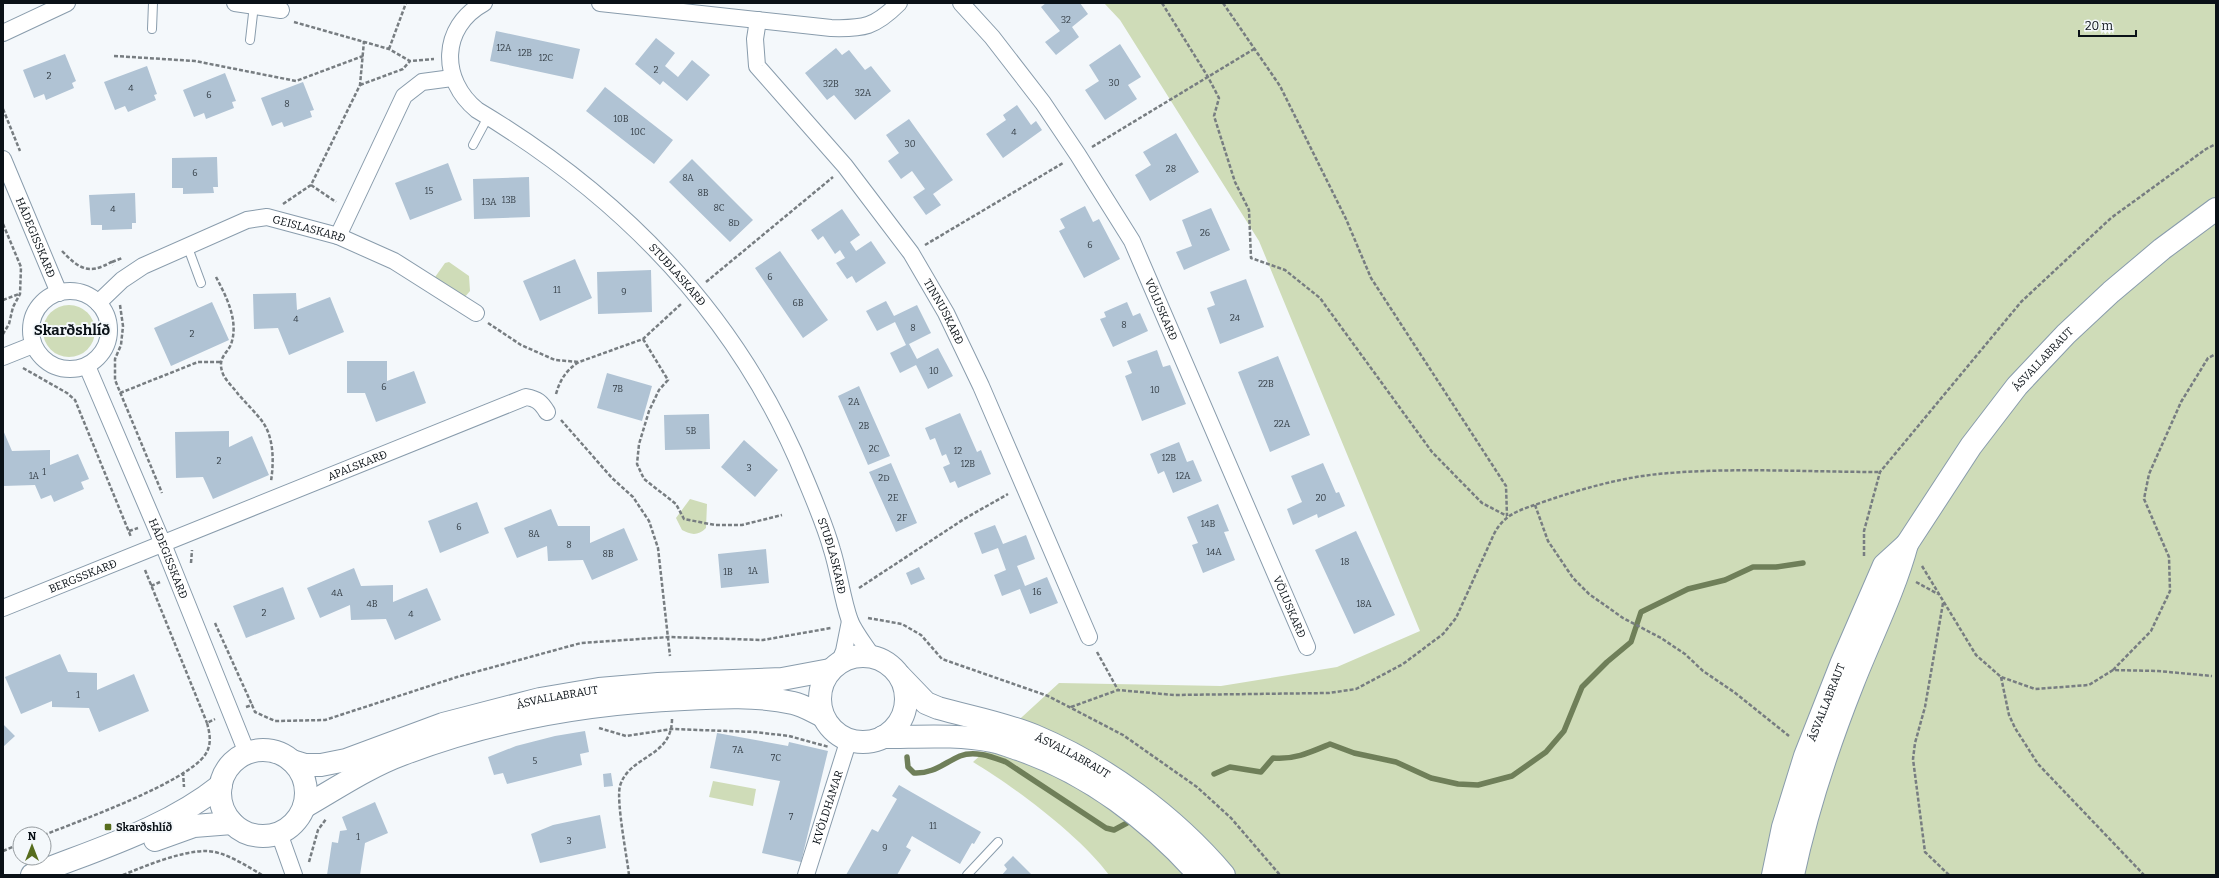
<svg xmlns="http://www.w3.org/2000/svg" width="2219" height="878" font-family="Bitter,serif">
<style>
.green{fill:#cfdcb8}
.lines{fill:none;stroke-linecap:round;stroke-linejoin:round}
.stream{stroke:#6f7f59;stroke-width:5.5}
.building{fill:#b0c3d4}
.lane-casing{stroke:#899cac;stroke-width:10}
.street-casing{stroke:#899cac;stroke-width:18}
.secondary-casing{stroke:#899cac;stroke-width:24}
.path{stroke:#777d81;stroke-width:2.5;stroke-dasharray:4 2;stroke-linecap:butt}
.lane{stroke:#fff;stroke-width:8}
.street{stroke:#fff;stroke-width:16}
.secondary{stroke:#fff;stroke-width:22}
.poi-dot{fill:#576d1d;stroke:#f4f8fb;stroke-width:1.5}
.labels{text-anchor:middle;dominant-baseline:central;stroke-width:4;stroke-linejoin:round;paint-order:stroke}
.number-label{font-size:9px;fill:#343e46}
.street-label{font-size:11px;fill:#0a1117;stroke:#f4f8fb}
.poi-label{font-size:11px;font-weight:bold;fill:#0a1117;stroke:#f4f8fb;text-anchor:start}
.district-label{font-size:15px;font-weight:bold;fill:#0a1117;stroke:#f4f8fb}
</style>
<rect width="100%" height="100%" fill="#f4f8fb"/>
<path class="green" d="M1104,3H2216V875H1109C1079,835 1016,788 973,762L1059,683L1221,686L1337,667L1420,631L1259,241L1120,20Z
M449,262L469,276L470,291L464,298L433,280L445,263Z
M43 331a26 26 0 1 1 52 0a26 26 0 1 1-52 0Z
M690,499L707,504L706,528C698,536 691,535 682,530L676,518Z
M713,781L756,789L753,806L709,797Z"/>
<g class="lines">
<path class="stream" d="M907,757L908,767L914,773C933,774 944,763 960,756C975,750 992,757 1006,762L1106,828L1114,830L1127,823
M1214,774L1230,767L1261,772L1273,758C1294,760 1311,752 1330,744L1354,753L1396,762L1431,778L1458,784L1478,785L1512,776L1546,752L1564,731L1582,687L1607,662L1631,642L1641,612L1688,589L1725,580L1753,567H1776L1803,563"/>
</g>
<path class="building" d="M1046,3H1080L1088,14L1072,27L1079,37L1056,55L1045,42L1060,31L1041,7Z
M496,31L580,49L573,79L490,61Z
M656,38L675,53L665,66L678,77L692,60L710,75L687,101L663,81L660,85L635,64Z
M1120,44L1141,77L1128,85L1137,99L1105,120L1085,90L1099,81L1089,65Z
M836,48L842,55L849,50L865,70L871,66L891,91L855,120L834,95L827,100L805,73Z
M65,54L76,81L72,83L74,88L46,100L44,94L34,98L23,70Z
M147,66L157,94L154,95L156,100L128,112L125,106L115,110L104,82Z
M225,73L236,101L232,102L234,108L206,119L204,113L194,117L183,90Z
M303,82L314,110L310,111L312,117L284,127L282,122L272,126L261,98Z
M605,87L673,140L654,164L586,111Z
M1017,105L1031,125L1036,121L1042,130L1003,158L986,134L1006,120L1003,115Z
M909,119L953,180L933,194L941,205L926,215L913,197L925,189L912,171L901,179L888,161L899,153L886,135Z
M1176,133L1199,172L1150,201L1135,175L1151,165L1143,152Z
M217,157L218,187H213L214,193L183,194V188H172V158Z
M692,159L753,220L730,242L669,182Z
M448,163L462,200L410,220L395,183Z
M529,177L530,217L474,219L473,179Z
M135,193L136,223H132V229L102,230V225H91L89,195Z
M1085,206L1093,222L1099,219L1120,259L1084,278L1059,231L1065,228L1060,219Z
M1211,208L1230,250L1184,270L1176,252L1192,246L1182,220Z
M842,209L860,235L850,242L856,251L871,241L886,263L856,283L852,276L847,279L836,263L845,258L840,250L835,254L823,236L818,240L811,230Z
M780,251L828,320L803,338L755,268Z
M575,259L592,298L540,321L523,281Z
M651,270L652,312L598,314L597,272Z
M1246,279L1264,327L1220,344L1207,308L1215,305L1210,292Z
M296,293L297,310L330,297L344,332L289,355L278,328L254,329L253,294Z
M886,301L894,316L917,305L931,333L909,344L917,359L938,348L953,376L928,389L916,365L900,373L890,353L906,345L895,322L877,331L866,311Z
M212,302L229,340L171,366L154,328Z
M1127,302L1133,316L1140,313L1148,331L1113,347L1100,319L1106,317L1104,312Z
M1157,350L1163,367L1170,365L1186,404L1142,421L1125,376L1132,373L1127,361Z
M1278,356L1310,435L1270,452L1238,372Z
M347,361H387V381L414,371L426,403L376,422L365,393H347Z
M607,373L652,386L642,421L597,408Z
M859,386L890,456L868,465L838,396Z
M960,413L977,452L981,450L991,474L958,488L955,481L950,483L943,467L950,464L946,454L942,456L935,438L930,440L925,428Z
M709,414L710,449L665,450L664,415Z
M3,430L12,451L50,450V465L78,454L89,479L81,482L84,489L54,502L51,495L41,499L35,485L3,486Z
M229,431V447L252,436L269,475L213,499L203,477L176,478L175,432Z
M744,440L778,470L755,497L721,467Z
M1179,442L1187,462L1193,460L1202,481L1173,493L1164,471L1158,474L1150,454Z
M891,463L917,523L896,532L869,472Z
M1323,463L1336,493L1339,492L1345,506L1318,518L1317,514L1293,525L1287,509L1302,502L1291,476Z
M477,502L489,533L440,553L428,521Z
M1218,504L1229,531L1224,532L1235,560L1203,573L1192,545L1198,543L1187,517Z
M551,509L558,526H590V543L624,528L638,560L592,580L583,560L548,561L547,546L517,558L504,528Z
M995,525L1003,544L1026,535L1035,559L1017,566L1025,586L1047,577L1058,603L1030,614L1020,589L1002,596L994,575L1006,570L998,548L982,554L974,533Z
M1356,531L1395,615L1354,634L1315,550Z
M766,549L769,583L721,588L718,554Z
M919,567L925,579L911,585L906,573Z
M354,568L361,586L393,585V602L427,588L441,620L395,640L386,619L351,620L350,605L320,618L307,588Z
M283,587L295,619L246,638L233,606Z
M60,654L68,672L97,673V690L134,674L149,711L99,732L89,708L52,707V701L21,714L5,677Z
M3,724L15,736L3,747Z
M585,731L589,752L580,754L582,765L507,784L503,773L494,775L488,757L516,746L555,736Z
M717,733L788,746L789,742L828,751L801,862L762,853L780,781L710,768Z
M611,773L613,786L604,787L603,774Z
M899,785L981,832L974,844L972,843L960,864L912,836L906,847L911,850L897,875H846L872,829L878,832L897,799L892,796Z
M375,802L388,833L365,843L360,875H327L332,842L338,843L340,831L347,830L342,817Z
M600,815L606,848L540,863L531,834L553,825Z
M1013,856L1032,875H1002L1007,869L1004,865Z"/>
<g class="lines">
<g class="lane-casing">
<path id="lane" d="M152,29L153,3
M250,40L254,5
M473,145L488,117
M187,245L201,283
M967,875L998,842"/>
</g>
<g class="street-casing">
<g id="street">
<path d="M235,3L281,10"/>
<path id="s1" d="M484,3C440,27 440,80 477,110C624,198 740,318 805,478C815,502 825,525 832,550C839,572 842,599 850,621C855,633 865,645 872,656"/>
<path d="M600,3L831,28C864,29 875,27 899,3"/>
<path id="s2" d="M961,3L992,37L1043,103L1078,155L1132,241L1307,647"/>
<path id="s3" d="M758,20L755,39L757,66L845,166L911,253L946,313L981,386L1089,637"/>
<path d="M3,33L67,3"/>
<path id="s4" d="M3,159L59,293"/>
<path d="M338,236L404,96L422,82L452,78"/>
<circle cx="70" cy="330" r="39"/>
<path id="s5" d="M98,303L122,280L143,266L247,220L267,217L338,236L394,261L476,313"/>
<path d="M3,357L33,345"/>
<path id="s6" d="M87,366L163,544L247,753"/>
<path id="s7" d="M3,608L526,397C537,399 541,402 547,412"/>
<path d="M839,663L844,651L850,621"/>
<path d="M279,833L294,875"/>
<path id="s8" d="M806,875L849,739"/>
</g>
</g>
<g class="secondary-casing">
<g id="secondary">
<circle cx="863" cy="699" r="43"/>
<path id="s9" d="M900,676L926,703L938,708C970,717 1004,723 1035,736C1106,766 1174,816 1224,875"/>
<path d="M883,737C919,737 957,734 992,741C1001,742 1010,747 1018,749C1088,773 1150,820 1199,875"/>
<circle cx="263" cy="793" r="43"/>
<path id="s10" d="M292,761L305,765H321L346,760L443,724L540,699L599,689L658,684L782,679L830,670"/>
<path d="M304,807C337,788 368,767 403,754C492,720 589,703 684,699C720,697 757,695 793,703C803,705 814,712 823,716"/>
<path d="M155,840L194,826L232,823"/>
<path d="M32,875C97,849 166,829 221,785"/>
<path id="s11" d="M1773,875L1783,827L1805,756L1842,662L1884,565L1907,544L1971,446L2017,386L2066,334L2111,292L2162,249L2216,209"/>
<path d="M1793,875C1807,809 1828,746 1853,683C1871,637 1894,592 1907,544"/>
</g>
</g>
<path class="path" d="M1162,3L1208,77L1219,98L1214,116L1235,182L1249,210L1251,258L1285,270L1320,298L1432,452L1482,503L1507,516
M1223,3L1280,86L1346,219L1371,278L1506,486L1507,516
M294,22L389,49L410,61L434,59
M389,49L406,3
M114,56L195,61L296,81L363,56
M360,85L403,69L410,61
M3,109L20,151
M1092,147L1254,49
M311,185L336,202
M283,204L311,185L360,85L364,41
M3,224L21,267L20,294L13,307L9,324L3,334
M925,245L1063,163
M62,251C79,269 89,275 111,262L113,265
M112,262L122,258
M216,277C226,296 238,319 232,341C229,354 216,356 223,374C226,381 234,388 238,394C246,403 255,412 262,421C274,437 274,462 271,481
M706,282L833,177
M3,300L19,294
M120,305L123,326L121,345L115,359V380L162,493
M488,323L521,345L555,360L579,362
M643,339L668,380L659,390L649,411L639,444L637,464L644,479L676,504L684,519L715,525H742L782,515
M23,368L67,393L75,400L131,537
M120,393L198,362H221
M556,394C560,380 566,370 579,362L643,339L681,304
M561,420L612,478L633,497L649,521L658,548L670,656
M1535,505L1548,541L1573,578L1589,594L1623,618L1661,638L1685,654L1703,671L1734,692L1789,736
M129,531L138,528
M1864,556V531L1880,472L2021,302L2111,218L2206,149L2216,144
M191,563L192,550
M1922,566L1976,655L2001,677L2035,689L2089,685L2113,670L2158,671L2212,676
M145,570L207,723
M1916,582L1938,594
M151,586L160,582
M859,588L964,519L1008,494
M1943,603L1925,707L1915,743L1913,759L1925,852L1949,875
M868,618L902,624L921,635L942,659L1048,696L1123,735L1197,787L1231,818L1280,875
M215,623L252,705
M1097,652L1118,690
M2113,670L2151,631L2170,591L2169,557L2144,499L2149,474L2181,402L2208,358L2216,354
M2001,677L2009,715L2015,728L2038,764L2144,875
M246,707L252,705L255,712L275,721L325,720L457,677L581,643L669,637L763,640L831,628
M1071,707L1118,690L1174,695L1329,693L1356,689L1403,664L1443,634L1456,618L1494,534C1505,512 1524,509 1546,501C1581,489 1620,478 1658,474C1731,467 1806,472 1880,472
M599,728L626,736L672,729L755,732L789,736L829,747
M183,772L184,787
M44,835C79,821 185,783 205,755C212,745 210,734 207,723L215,719
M3,851L20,844
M309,862L318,830L326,819
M123,875C145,866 181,851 206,851C224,851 247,866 262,875
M629,875C627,857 616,801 620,786C629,755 672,758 672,719"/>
<use href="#lane" class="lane"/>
<use href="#street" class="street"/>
<use href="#secondary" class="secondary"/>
</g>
<rect class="poi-dot" x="104" y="823" width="8" height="8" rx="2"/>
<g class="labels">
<g class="number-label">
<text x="1066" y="20">32</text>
<text x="504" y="48">12A</text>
<text x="525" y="53">12B</text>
<text x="546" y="58">12C</text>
<text x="656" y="70">2</text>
<text x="49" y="76">2</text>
<text x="1114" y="83">30</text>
<text x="831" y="84">32B</text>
<text x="131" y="88">4</text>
<text x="863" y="93">32A</text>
<text x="209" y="95">6</text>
<text x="287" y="104">8</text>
<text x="621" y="119">10B</text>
<text x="638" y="132">10C</text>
<text x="1014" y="132">4</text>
<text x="910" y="144">30</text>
<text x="1171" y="169">28</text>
<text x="195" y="173">6</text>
<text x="688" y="178">8A</text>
<text x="429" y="191">15</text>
<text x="703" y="193">8B</text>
<text x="509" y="200">13B</text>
<text x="489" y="202">13A</text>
<text x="719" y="208">8C</text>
<text x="113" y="209">4</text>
<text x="734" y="223">8D</text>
<text x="1205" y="233">26</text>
<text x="1090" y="245">6</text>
<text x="770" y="277">6</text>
<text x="557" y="290">11</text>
<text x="624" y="292">9</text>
<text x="798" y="303">6B</text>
<text x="1235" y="318">24</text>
<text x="296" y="319">4</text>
<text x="1124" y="325">8</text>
<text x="913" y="328">8</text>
<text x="192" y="334">2</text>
<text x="934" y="371">10</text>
<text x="1266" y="384">22B</text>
<text x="384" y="387">6</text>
<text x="618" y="389">7B</text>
<text x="1155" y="390">10</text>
<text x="854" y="402">2A</text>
<text x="1282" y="424">22A</text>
<text x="864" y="426">2B</text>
<text x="691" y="431">5B</text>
<text x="874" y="449">2C</text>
<text x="958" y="451">12</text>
<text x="1169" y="458">12B</text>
<text x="219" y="461">2</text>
<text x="968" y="464">12B</text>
<text x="749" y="468">3</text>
<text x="44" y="472">1</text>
<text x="34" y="476">1A</text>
<text x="1183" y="476">12A</text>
<text x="884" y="478">2D</text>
<text x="893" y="498">2E</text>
<text x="1321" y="498">20</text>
<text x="902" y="518">2F</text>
<text x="1208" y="524">14B</text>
<text x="459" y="527">6</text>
<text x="534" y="534">8A</text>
<text x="569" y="545">8</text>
<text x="1214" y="552">14A</text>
<text x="608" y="554">8B</text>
<text x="1345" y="562">18</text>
<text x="753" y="571">1A</text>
<text x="728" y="572">1B</text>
<text x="1037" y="592">16</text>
<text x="337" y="593">4A</text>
<text x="372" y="604">4B</text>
<text x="1364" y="604">18A</text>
<text x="264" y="613">2</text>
<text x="411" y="614">4</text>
<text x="78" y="695">1</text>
<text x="738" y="750">7A</text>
<text x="776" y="758">7C</text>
<text x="535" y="761">5</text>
<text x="791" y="817">7</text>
<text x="933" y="826">11</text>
<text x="358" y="837">1</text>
<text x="569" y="841">3</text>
<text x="885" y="848">9</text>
</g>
<g class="street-label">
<text stroke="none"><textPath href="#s5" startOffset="236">GEISLASKARÐ</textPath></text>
<text stroke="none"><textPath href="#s4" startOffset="85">HÁDEGISSKARÐ</textPath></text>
<text stroke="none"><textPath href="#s1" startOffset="389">STUÐLASKARÐ</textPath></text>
<text stroke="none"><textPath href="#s2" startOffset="368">VÖLUSKARÐ</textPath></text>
<text stroke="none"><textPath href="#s3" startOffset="356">TINNUSKARÐ</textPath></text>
<text stroke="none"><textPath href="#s11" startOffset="591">ÁSVALLABRAUT</textPath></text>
<text stroke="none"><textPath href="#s7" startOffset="382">APALSKARÐ</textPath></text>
<text stroke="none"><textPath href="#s1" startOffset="713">STUÐLASKARÐ</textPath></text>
<text stroke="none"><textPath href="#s6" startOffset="209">HÁDEGISSKARÐ</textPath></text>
<text stroke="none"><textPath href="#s7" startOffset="86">BERGSSKARÐ</textPath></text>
<text stroke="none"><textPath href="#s2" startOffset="692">VÖLUSKARÐ</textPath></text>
<text stroke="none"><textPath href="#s10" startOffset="276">ÁSVALLABRAUT</textPath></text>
<text stroke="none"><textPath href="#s11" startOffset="181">ÁSVALLABRAUT</textPath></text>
<text stroke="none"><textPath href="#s9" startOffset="194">ÁSVALLABRAUT</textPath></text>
<text stroke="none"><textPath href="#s8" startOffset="71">KVÖLDHAMAR</textPath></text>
</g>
<g class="poi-label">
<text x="116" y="827">Skarðshlíð</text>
</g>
<g class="district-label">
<text x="72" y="330">Skarðshlíð</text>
</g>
</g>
<rect width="2219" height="878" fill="none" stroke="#0a1117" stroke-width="8"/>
<g transform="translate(32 846)"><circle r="19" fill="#f4f8fb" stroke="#969ca0"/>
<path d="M0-3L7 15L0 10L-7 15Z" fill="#576d1d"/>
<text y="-6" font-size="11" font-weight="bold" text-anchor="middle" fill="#0a1117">N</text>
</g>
<path d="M2079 30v6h57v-6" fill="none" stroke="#0a1117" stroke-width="2"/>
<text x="2085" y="30" font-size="12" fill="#0a1117" stroke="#f4f8fb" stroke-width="3" paint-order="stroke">20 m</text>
</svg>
